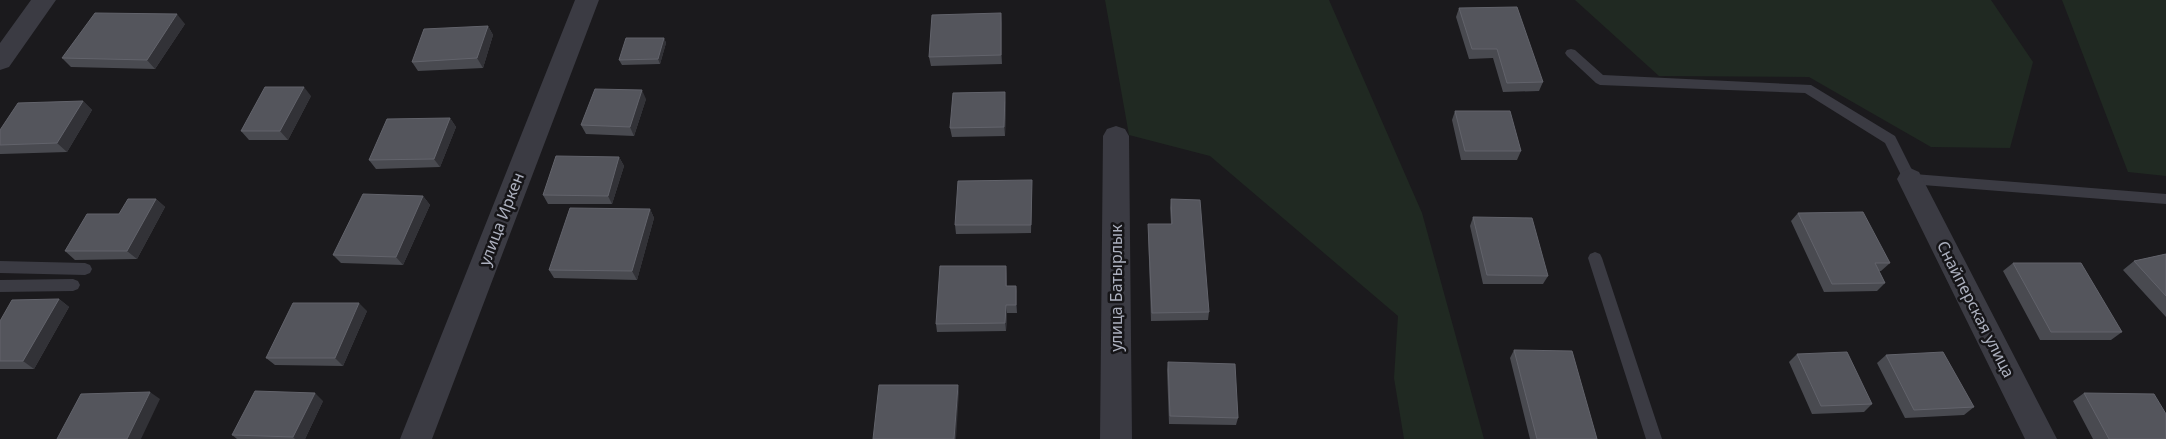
<svg xmlns="http://www.w3.org/2000/svg" width="2166" height="439" font-family="'Noto Sans',sans-serif">
<style>
.green{fill:#202922}
.lines{fill:none;stroke-linecap:round;stroke-linejoin:round}
.lane{fill:#3b3b43;fill-rule:evenodd}
.street{fill:#3b3b43;fill-rule:evenodd}
.wall{fill:#494a50}
.shaded-wall{fill:#323237}
.building{fill:#54555c;stroke:#62636b}
.labels{text-anchor:middle;dominant-baseline:central;stroke-width:5;stroke-linejoin:round;paint-order:stroke}
.street-label{font-size:16px;fill:#acb0be;stroke:#161518}
</style>
<rect width="100%" height="100%" fill="#1b1a1d"/>
<path class="green" d="M1105,0H1329L1422,213L1484,439H1404L1394,378L1398,316L1210,156L1129,135Z
M1575,0H1991L2033,62L2010,148L1931,147L1809,77L1659,76Z
M2062,0H2166V176L2128,172Z"/>
<g class="lines">
<path class="lane" d="M1571,49L1575,50L1603,75L1811,85L1895,136L1914,174L2166,194V204L1910,184L1905,183L1885,143L1805,93L1600,85L1596,83L1567,56L1565,53L1567,50Z
M1595,252L1600,254L1602,258L1662,439H1646L1588,258L1590,254Z
M0,261L85,263L90,265L92,269L90,273L85,275L0,273Z
M73,279L78,281L80,285L78,289L73,291L0,292V280Z"/>
<path class="street" d="M31,0H56L9,67L0,70V43Z
M575,0H599L432,439H400Z
M1116,126L1125,129L1129,136L1132,439H1100L1103,136L1107,129Z
M1910,168L1919,172L2057,439H2025L1897,179L1901,172Z"/>
</g>
<path class="wall" d="M1459,8L1543,82L1539,91L1503,92L1493,58L1469,59L1456,17Z
M1002,23V64L931,66L929,57Z
M185,24L155,69L71,67L62,58Z
M488,26L493,35L483,68L418,71L412,62Z
M664,38L666,43L660,64L622,65L619,60Z
M311,96L288,140H249L241,131Z
M646,99L634,136L586,134L581,125Z
M83,101L92,110L67,152L1,154H0V130Z
M1006,101L1005,136L952,137L950,128Z
M1455,111L1521,151L1517,160H1461L1452,120Z
M450,118L456,127L440,167L376,169L369,160Z
M619,157L624,166L612,204H548L543,195Z
M1032,189L1031,233L956,234L955,225Z
M423,196L430,205L403,265L341,263L333,255Z
M156,199L165,207L137,259L75,260L65,251L119,214Z
M1171,199L1209,312L1208,320L1151,321L1148,232V224H1171L1170,208Z
M650,209L654,218L637,280L554,278L549,270Z
M1798,213L1890,263L1881,271H1879L1885,283L1877,291L1824,292L1791,221Z
M1473,217L1548,276L1543,284H1483L1470,226Z
M2166,254V317L2123,270L2134,261Z
M2013,263L2122,332L2111,340H2040L2003,271Z
M1007,274V286H1016L1017,294V313H1007L1006,331L937,332L936,324Z
M59,299L69,307L34,369H0V321Z
M367,311L343,366L275,365L266,358Z
M1514,350L1597,439H1530L1510,358Z
M1797,354L1872,404L1864,412L1812,414L1789,362Z
M1886,355L1974,407L1964,415L1905,418L1877,363Z
M1168,362L1238,418L1236,425L1169,424L1167,370Z
M2084,393L2166,439H2093L2073,401Z
M323,401L305,439H237L232,435Z"/>
<path class="shaded-wall" d="M1001,13L1002,23V64L1001,55Z
M177,14L185,24L155,69L147,60Z
M488,26L493,35L483,68L477,58Z
M664,38L666,43L660,64L658,59Z
M304,87L311,96L288,140L280,131Z
M642,90L646,99L634,136L630,127Z
M1005,92L1006,101L1005,136L1004,127Z
M83,101L92,110L67,152L57,143Z
M450,118L456,127L440,167L434,159Z
M619,157L624,166L612,204L608,196Z
M423,196L430,205L403,265L396,257Z
M156,199L165,207L137,259L127,251Z
M650,209L654,218L637,280L632,271Z
M1006,266L1007,274L1006,294Z
M1016,286L1017,294V313L1016,305Z
M59,299L69,307L34,369L23,361Z
M359,303L367,311L343,366L335,358Z
M1006,305L1007,313L1006,331L1005,323Z
M958,385L959,392L956,439H954Z
M150,392L160,399L141,439H127Z
M315,393L323,401L305,439H295L293,437Z"/>
<path class="building" d="M1517,7L1543,82L1507,83L1497,49H1472L1459,8Z
M95,13L177,14L147,60L62,58Z
M1001,13V55L929,57L932,15Z
M488,26L477,58L412,62L424,29Z
M626,38H664L658,59L619,60Z
M265,87H304L280,131H241Z
M595,89L642,90L630,127L581,125Z
M1005,92L1004,127L950,128L953,93Z
M83,101L57,143L0,145V130L18,103Z
M1455,111H1510L1521,151H1465Z
M450,118L434,159L369,160L387,119Z
M556,156L619,157L608,196L543,195Z
M1032,180L1031,225H955L958,181Z
M363,194L423,196L396,257L333,255Z
M128,199H156L127,251H65L87,214H119Z
M1171,199L1200,200L1209,312L1152,313L1148,224H1172Z
M570,208L650,209L632,271L549,270Z
M1863,212L1890,263H1875L1885,283L1832,284L1798,213Z
M1473,217L1532,218L1548,276L1487,275Z
M2166,254V296L2134,261Z
M2013,263H2081L2122,332H2051Z
M940,266H1006V286H1016V305H1006L1005,323L936,324Z
M59,299L23,361H0V321L12,300Z
M293,303H359L335,358H266Z
M1514,350L1572,351L1597,439H1537Z
M1847,352L1872,404L1821,406L1797,354Z
M1943,352L1974,407L1914,410L1886,355Z
M1168,362L1235,364L1238,418L1170,416Z
M879,385H958L954,439H873Z
M255,391L315,393L293,437L232,435Z
M150,392L127,439H57L81,394Z
M2084,393L2154,394L2166,414V439H2109Z"/>
<g class="labels">
<g class="street-label">
<text transform="translate(501 219) rotate(-69)">улица Иркен</text>
<text transform="translate(1116 288) rotate(-90)">улица Батырлык</text>
<text transform="translate(1976 309) rotate(63)">Снайперская улица</text>
</g>
</g>
</svg>
